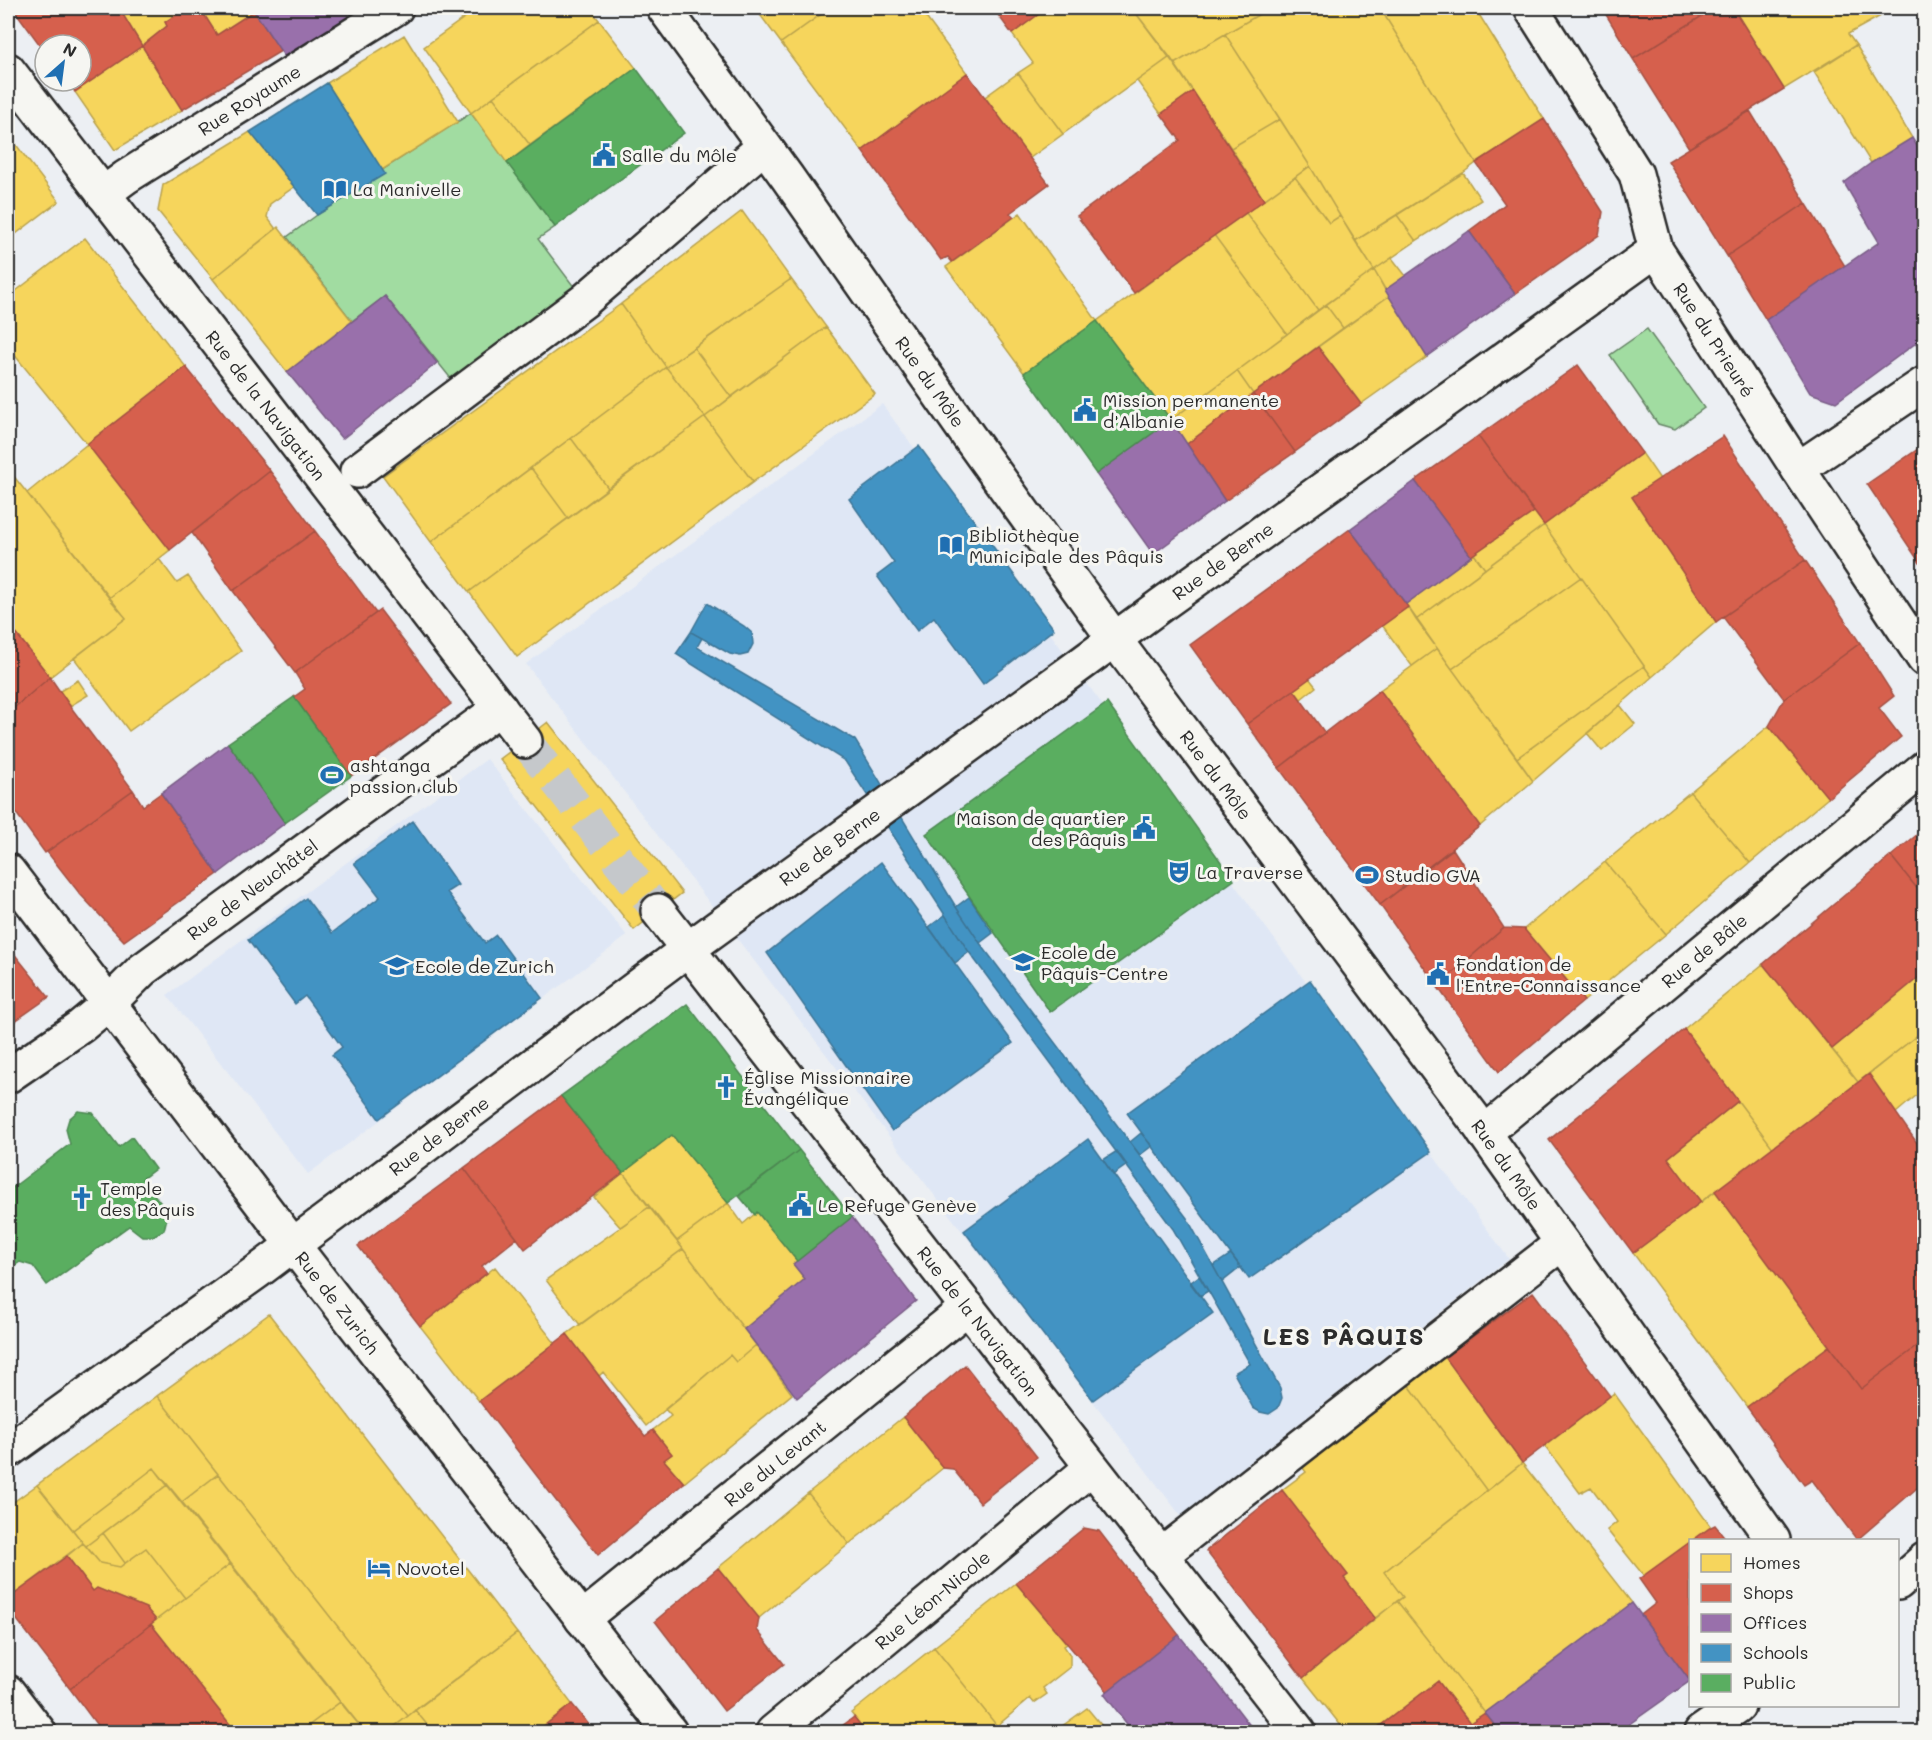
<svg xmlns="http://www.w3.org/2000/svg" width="1932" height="1740" font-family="Mali,sans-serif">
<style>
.built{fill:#dfe7f5}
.green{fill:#a1dca1;stroke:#668466;stroke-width:1.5}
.homes{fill:#f6d55c;stroke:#b9a24d;stroke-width:1.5}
.shops{fill:#d6604d;stroke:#a35043;stroke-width:1.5}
.offices{fill:#9970ab;stroke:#785b85;stroke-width:1.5}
.schools{fill:#4393c3;stroke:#3c7495;stroke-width:1.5}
.public{fill:#5aae61;stroke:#4c8751;stroke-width:1.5}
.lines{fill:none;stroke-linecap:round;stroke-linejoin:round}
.minor-tunnel{stroke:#c5c8cb;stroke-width:33;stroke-dasharray:33 16;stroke-linecap:butt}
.minor-casing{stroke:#2b2b2b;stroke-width:38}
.minor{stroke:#f6f6f2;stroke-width:33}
.labels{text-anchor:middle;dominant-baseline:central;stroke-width:6;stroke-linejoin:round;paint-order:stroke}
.street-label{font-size:18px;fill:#2b2b2b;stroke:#f6f6f2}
.poi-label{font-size:18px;fill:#2b2b2b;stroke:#f6f6f2;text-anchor:start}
.district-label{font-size:24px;font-weight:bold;letter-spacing:1.5px;fill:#2b2b2b;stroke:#f6f6f2}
</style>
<rect width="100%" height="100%" fill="#eceff3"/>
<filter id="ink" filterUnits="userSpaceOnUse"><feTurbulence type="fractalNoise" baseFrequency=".0167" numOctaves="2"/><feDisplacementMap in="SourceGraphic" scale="12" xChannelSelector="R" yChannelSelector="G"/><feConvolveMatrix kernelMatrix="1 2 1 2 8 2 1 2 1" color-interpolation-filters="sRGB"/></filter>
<g filter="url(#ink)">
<path class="built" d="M882,404L1509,1259L1181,1516L526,664Z
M487,759L627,936L308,1174L167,995Z"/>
<path class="green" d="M471,113L555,227L538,239L575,288L452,380L385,296L352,321L287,237L317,215L384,174L382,170Z
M1647,329L1704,408L1675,429L1658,424L1610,355Z"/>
<path class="homes" d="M119,8H175L179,13L165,22L167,26L142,46Z
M200,8H252L254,11L217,35Z
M478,8H590L599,20L471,113L424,47Z
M755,8H830L781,43Z
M830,8H919L967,73L862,151L781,43Z
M1047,8H1132L1170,57L1063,134L1018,73L1033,63L1012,34Z
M1132,8H1270L1174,64Z
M1270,8H1380L1476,163L1463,173L1355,241L1310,166L1225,34Z
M1380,8H1475L1544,119L1476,163Z
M1733,8H1895L1848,34L1856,45L1784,89Z
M599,20L636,68L530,145L493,97Z
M1225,34L1280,119L1231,148L1174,64Z
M404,35L458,122L382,170L327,83Z
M1856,45L1912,138L1871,163L1814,72Z
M142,46L182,110L115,150L75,92Z
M1170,57L1193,91L1161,114L1137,81Z
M1018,73L1063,134L1030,158L985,97Z
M493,97L530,145L507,163L471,113Z
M1280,119L1310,166L1264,200L1231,148Z
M250,132L294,187L270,204L267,217L276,229L213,279L158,211L163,185Z
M8,134L59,201L8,240Z
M1310,166L1340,216L1329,223L1295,177Z
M1463,173L1481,200L1416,241L1397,215Z
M1295,177L1329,223L1340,216L1374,270L1318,310L1246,213Z
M742,211L791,279L666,367L621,304Z
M1020,213L1097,321L1024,373L946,267Z
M1246,213L1318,310L1287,334L1214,235Z
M1397,215L1416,241L1374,270L1355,241Z
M278,227L352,321L287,372L213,279Z
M1214,235L1287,334L1171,420L1097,321Z
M85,238L186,367L87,444L8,347V297Z
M1392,258L1406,276L1385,290L1374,270Z
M1374,270L1389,296L1343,328L1326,305Z
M791,279L826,327L731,397L694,348Z
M1389,296L1427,357L1361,404L1318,347Z
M621,304L666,367L431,542L383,476Z
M1326,305L1343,328L1253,394L1237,371Z
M826,327L875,394L753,482L705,417Z
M694,348L731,397L705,417L666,367Z
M666,367L705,417L608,488L571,438Z
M1237,371L1253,394L1187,444L1171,420Z
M705,417L753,482L517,657L469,592Z
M571,438L608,488L568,518L531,468Z
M87,444L170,550L109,598L27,493Z
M1642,453L1660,479L1632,497L1716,622L1652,677L1544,525Z
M531,468L568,518L469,592L431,542Z
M8,469L126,618L50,677L8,623Z
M1534,512L1544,525L1485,569L1474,554Z
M1544,525L1581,577L1452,669L1416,620Z
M1474,554L1485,569L1416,620L1406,604Z
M159,559L177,583L188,576L241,651L129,731L74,658L126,618L109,598Z
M1581,577L1644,666L1517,758L1452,669Z
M1408,607L1437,648L1412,666L1382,625Z
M1437,648L1533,781L1480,826L1380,690Z
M1644,666L1652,677L1533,781L1517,758Z
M1309,678L1316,687L1301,699L1294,690Z
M78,680L88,695L70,706L60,691Z
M1620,705L1635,724L1602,751L1587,733Z
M548,722L682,893L634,930L500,759Z
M1769,726L1828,798L1750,863L1690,792Z
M1690,792L1750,863L1666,934L1605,862Z
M1605,862L1666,934L1584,1001L1524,929Z
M1763,964L1858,1082L1773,1148L1684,1029Z
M1924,973V1030L1858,1082L1832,1049Z
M1924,1030V1089L1896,1113L1869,1074Z
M1738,1101L1773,1148L1701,1202L1668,1158Z
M672,1135L728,1203L677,1241L623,1173Z
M623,1173L649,1207L620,1227L594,1197Z
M1715,1191L1829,1346L1747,1407L1633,1253Z
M728,1203L743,1224L757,1212L797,1261L793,1264L805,1279L744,1329L677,1241Z
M649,1207L683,1249L580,1325L546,1280Z
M683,1249L756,1345L736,1362L730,1355L646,1426L603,1372L599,1376L567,1334Z
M495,1267L555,1343L479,1401L420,1326Z
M269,1314L517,1633L408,1716L157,1396Z
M756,1345L792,1394L684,1483L664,1460L672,1454L653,1430L671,1416L665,1409L730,1355L736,1362Z
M1445,1357L1522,1463L1487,1491L1408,1384Z
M1408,1384L1487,1491L1384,1572L1403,1597L1375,1618L1344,1578L1348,1575L1282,1490L1306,1472L1300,1464Z
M1614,1393L1711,1527L1644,1576L1607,1530L1617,1522L1591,1487L1580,1493L1545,1446Z
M157,1396L218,1474L182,1502L154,1468L73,1530L37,1485Z
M903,1417L943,1468L849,1544L808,1493Z
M1522,1463L1632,1603L1485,1713L1397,1601L1403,1597L1384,1572Z
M154,1468L167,1485L86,1546L83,1543L73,1530Z
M218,1474L408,1716L387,1732H365L182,1502Z
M37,1485L83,1543L8,1599V1506Z
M167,1485L230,1564L185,1598L146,1548L125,1563L103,1533Z
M808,1493L849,1544L759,1618L718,1568Z
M103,1533L125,1563L120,1567L100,1563L86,1546Z
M83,1543L100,1563L120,1567L146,1548L185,1598L156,1620L146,1608L97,1588L93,1591L67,1556Z
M230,1564L340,1702L300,1732H236L151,1624Z
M1016,1583L1067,1644L1064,1646L1070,1655V1667L1043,1688L1047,1694L1034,1703L1030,1698L997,1726L934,1647Z
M1397,1601L1485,1713L1470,1723L1438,1681L1372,1732H1346L1303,1678Z
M517,1633L572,1704L536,1732H433L415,1710Z
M934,1647L997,1726L988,1732H866L851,1713Z
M340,1702L365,1732H300Z
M1087,1708L1107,1732H1054Z
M415,1710L433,1732H387L408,1716Z"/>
<path class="shops" d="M13,8H119L142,46L75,92L67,81H81V45H45V52Z
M175,8H200L217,35L254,11L281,51L182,110L142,46L167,26L165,22L179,13Z
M993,8H1047L1012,34Z
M1602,8H1715L1633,59Z
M1715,8H1733L1784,89L1689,148L1633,59Z
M967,73L1049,184L1010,213L1014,217L952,262L948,257L941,260L862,151Z
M1193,91L1264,200L1134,293L1077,216L1180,140L1161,114Z
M1750,111L1806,203L1727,256L1668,161Z
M1544,119L1603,212L1599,235L1515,294L1469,231L1505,204L1476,163Z
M1806,203L1845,266L1766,320L1727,256Z
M1318,347L1361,404L1295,452L1253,394Z
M1578,365L1642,453L1544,525L1478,436Z
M186,367L270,471L170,550L87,444Z
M1253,394L1295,452L1225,501L1187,444Z
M1478,436L1534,512L1471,556L1415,481Z
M1723,436L1805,560L1716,622L1632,497Z
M1924,445V569L1867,484Z
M270,471L315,531L233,591L192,533Z
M1350,529L1408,607L1247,724L1190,645Z
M315,531L376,613L295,673L233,591Z
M1805,560L1860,643L1784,699L1723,617Z
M380,610L451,704L351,776L294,697L305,689L295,673Z
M8,623L50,677L8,713Z
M1860,643L1894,696L1879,708L1901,737L1828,798L1769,726L1784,699Z
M50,677L70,706L133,790L45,853L8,802V713Z
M1294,690L1325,733L1279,768L1247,724Z
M1380,690L1480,826L1380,905L1279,768Z
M133,790L143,806L161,793L218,874L124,941L80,894L47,852Z
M1924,829V897L1891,856Z
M1453,849L1504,928L1437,986L1380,905Z
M1891,856L1924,897V973L1832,1049L1763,964Z
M1504,928L1524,929L1584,1001L1499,1072L1437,986Z
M8,946L49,997L8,1026Z
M1684,1029L1738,1101L1668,1158L1701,1202L1633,1253L1549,1140Z
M1869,1074L1924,1153V1341L1861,1389L1715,1191Z
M561,1096L623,1173L525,1249L464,1168Z
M464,1168L517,1238L482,1266L487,1273L420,1326L358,1246Z
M1533,1292L1610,1396L1522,1463L1445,1357Z
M567,1334L645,1436L653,1430L672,1454L664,1460L684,1483L598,1555L479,1401Z
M1924,1341V1482L1857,1540L1812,1480L1804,1485L1747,1407L1829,1346L1861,1389Z
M965,1365L1037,1457L980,1503L953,1469L943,1468L903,1417Z
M1282,1490L1348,1575L1344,1578L1375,1618L1303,1678L1206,1551Z
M1715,1525L1727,1540H1693L1711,1527Z
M1084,1528L1099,1531L1179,1635L1108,1692L1016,1583Z
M1690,1542V1681L1641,1615L1656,1603L1639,1579Z
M67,1556L93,1591L97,1588L146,1608L156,1620L70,1689L8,1608V1599Z
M718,1568L759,1618L757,1630L784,1664L724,1711L655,1621Z
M151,1624L236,1732H102L70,1689Z
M1438,1681L1470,1723L1485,1713L1500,1732H1372Z
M572,1704L595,1732H536Z
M854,1717L866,1732H834Z"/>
<path class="offices" d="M252,8H344L350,17L284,56Z
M1912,138L1924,157V337L1836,402L1810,393L1766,320L1879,242L1844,183L1871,163Z
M1469,231L1515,294L1427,357L1385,290Z
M385,296L437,363L342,439L287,372Z
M1171,420L1225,501L1153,554L1096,474Z
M1415,481L1471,556L1406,604L1350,529Z
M228,743L285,823L218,874L161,793Z
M852,1217L916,1301L797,1398L744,1329L805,1279L793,1264Z
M1632,1603L1690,1681L1618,1732H1500L1485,1713Z
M1179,1635L1218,1684L1255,1732H1133L1104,1694Z"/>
<path class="schools" d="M327,83L385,174L317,215L250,132Z
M919,446L1054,629L983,684L934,617L917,631L877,576L894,563L849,499Z
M707,603L744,626L752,633L753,644L748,654L740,656L730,654L691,632Z
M691,632L702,638L697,647L855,740L956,907L980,943L1187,1218L1280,1388L1282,1398L1278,1408L1269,1414L1260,1412L1253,1408L1234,1373L1250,1364L1173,1229L969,952L845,761L676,654Z
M413,821L458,885L447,892L485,943L496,935L542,998L379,1119L332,1055L342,1047L305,996L295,1004L248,940L306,898L332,933L380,897L354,863Z
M881,862L1013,1043L892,1131L767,953Z
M969,897L993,933L980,943L956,907Z
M945,915L969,952L955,963L929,927Z
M1310,980L1431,1152L1249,1279L1127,1113Z
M1141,1133L1152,1146L1140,1155L1130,1142Z
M1088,1139L1213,1313L1093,1400L964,1231Z
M1117,1151L1127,1165L1113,1175L1103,1160Z
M1231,1254L1241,1267L1222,1282L1213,1266Z
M1199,1276L1208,1291L1200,1296L1190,1283Z"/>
<path class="public" d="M636,68L684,133L555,227L507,163Z
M1097,321L1171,420L1096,474L1024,373Z
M294,697L351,776L285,823L228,743Z
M1107,703L1234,880L1050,1012L926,834Z
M687,1004L799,1150L728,1203L672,1135L623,1173L561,1096Z
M78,1111L93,1113L119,1147L132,1137L155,1169L142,1179L163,1206L168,1214L164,1230L153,1236H142L129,1226L47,1285L33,1266L20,1262L8,1270V1191L70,1144L66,1129L69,1119Z
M799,1150L852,1217L797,1261L757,1212L755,1215L739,1196Z"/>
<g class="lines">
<path class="minor-tunnel" d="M525,741L658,911"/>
<g class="minor-casing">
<g id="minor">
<path id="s1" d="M664,8L787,177L969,437L1115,640L1473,1117L1773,1540"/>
<path id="s2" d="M1531,8L1636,174L1656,250L1798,469L1924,659"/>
<path id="s3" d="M8,70L525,741"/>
<path id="s4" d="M103,194L126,177L396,8"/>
<path d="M1798,469L1924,384"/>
<path d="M357,471L584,301L763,147"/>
<path id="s5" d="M8,871L293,1245L670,1732"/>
<path id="s6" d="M658,911L1299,1732"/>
<path id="s7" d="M8,1076L81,1026L109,1003L142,970L500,708"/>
<path id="s8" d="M1484,1133L1924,768"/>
<path id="s9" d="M8,1451L258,1271L688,949L1081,664L1161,605L1656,250"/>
<path d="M1160,1556L1562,1243"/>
<path d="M1898,1583L1924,1560"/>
<path id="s10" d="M582,1619L968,1307"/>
<path d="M8,1692L39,1732"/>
<path id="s11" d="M773,1732L1091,1468"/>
<path d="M1701,1732L1738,1706"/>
</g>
</g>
<use href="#minor" class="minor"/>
</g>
</g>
<defs>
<g id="civic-bare" transform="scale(1.8)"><path d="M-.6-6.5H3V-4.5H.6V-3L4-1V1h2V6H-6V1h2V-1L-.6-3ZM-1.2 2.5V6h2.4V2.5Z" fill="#1f6fb2" stroke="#f6f6f2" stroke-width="2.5" paint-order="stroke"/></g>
<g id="library-bare" transform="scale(1.8)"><path d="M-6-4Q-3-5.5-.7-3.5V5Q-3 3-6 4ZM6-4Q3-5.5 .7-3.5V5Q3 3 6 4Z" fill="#1f6fb2" stroke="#f6f6f2" stroke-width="2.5" paint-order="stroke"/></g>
<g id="stadium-bare" transform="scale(1.8)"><path d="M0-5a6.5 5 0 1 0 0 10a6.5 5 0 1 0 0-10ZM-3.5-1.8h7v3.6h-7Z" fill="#1f6fb2" stroke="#f6f6f2" stroke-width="2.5" paint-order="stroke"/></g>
<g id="theatre-bare" transform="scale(1.8)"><path d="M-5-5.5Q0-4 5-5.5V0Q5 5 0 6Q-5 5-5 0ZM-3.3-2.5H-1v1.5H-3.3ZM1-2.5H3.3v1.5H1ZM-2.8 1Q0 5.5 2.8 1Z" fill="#1f6fb2" stroke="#f6f6f2" stroke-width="2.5" paint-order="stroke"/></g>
<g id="school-bare" transform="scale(1.8)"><path d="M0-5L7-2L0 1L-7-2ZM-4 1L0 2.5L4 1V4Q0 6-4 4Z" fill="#1f6fb2" stroke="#f6f6f2" stroke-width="2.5" paint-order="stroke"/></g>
<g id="church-bare" transform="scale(1.8)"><path d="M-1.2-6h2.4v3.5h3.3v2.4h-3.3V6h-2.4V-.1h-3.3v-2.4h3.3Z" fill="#1f6fb2" stroke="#f6f6f2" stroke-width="2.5" paint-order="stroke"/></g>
<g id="hotel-bare" transform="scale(1.8)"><path d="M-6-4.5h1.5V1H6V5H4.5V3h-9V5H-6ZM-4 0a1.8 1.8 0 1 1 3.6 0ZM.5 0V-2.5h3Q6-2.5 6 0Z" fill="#1f6fb2" stroke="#f6f6f2" stroke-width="2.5" paint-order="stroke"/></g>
</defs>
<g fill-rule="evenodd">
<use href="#civic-bare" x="604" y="155"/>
<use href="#library-bare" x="335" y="189"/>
<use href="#civic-bare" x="1085" y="410"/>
<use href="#library-bare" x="951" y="545"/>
<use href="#stadium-bare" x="332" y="775"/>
<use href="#civic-bare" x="1144" y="828"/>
<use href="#theatre-bare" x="1179" y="872"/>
<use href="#stadium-bare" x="1367" y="875"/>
<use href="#school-bare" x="1023" y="962"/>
<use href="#school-bare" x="397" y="966"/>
<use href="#civic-bare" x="1438" y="974"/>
<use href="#church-bare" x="726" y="1087"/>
<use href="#church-bare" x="82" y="1198"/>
<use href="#civic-bare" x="800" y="1205"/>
<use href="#hotel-bare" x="379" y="1568"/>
</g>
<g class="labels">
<g class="street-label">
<text stroke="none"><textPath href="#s4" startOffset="174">Rue Royaume</textPath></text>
<text stroke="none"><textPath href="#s2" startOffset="382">Rue du Prieuré</textPath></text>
<text stroke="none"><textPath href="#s1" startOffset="459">Rue du Môle</textPath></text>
<text stroke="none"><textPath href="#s3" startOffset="423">Rue de la Navigation</textPath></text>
<text stroke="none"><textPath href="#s9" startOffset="1506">Rue de Berne</textPath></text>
<text stroke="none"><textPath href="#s1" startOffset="945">Rue du Môle</textPath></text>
<text stroke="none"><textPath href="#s9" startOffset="1020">Rue de Berne</textPath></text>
<text stroke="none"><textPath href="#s7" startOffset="308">Rue de Neuchâtel</textPath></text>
<text stroke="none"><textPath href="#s8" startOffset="286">Rue de Bâle</textPath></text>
<text stroke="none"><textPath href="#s9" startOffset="534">Rue de Berne</textPath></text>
<text stroke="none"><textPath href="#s1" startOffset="1431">Rue du Môle</textPath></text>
<text stroke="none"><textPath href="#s5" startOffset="543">Rue de Zurich</textPath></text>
<text stroke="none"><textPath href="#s6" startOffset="520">Rue de la Navigation</textPath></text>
<text stroke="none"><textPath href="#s10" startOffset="248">Rue du Levant</textPath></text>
<text stroke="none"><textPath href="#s11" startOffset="207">Rue Léon-Nicole</textPath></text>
</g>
<g class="poi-label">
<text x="622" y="155">Salle du Môle</text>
<text x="353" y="189">La Manivelle</text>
<text x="1103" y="400">Mission permanente<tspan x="1103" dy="21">d'Albanie</tspan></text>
<text x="969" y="535">Bibliothèque<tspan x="969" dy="21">Municipale des Pâquis</tspan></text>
<text x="350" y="765">ashtanga<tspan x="350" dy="21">passion club</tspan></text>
<text x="1126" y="818" text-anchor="end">Maison de quartier<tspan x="1126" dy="21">des Pâquis</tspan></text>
<text x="1197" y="872">La Traverse</text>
<text x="1385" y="875">Studio GVA</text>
<text x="1041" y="952">Ecole de<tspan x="1041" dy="21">Pâquis-Centre</tspan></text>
<text x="1456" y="964">Fondation de<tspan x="1456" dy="21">l'Entre-Connaissance</tspan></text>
<text x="415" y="966">Ecole de Zurich</text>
<text x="744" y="1077">Église Missionnaire<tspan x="744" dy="21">Évangélique</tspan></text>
<text x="100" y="1188">Temple<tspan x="100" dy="21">des Pâquis</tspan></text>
<text x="818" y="1205">Le Refuge Genève</text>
<text x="397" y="1568">Novotel</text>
</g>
<g class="district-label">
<text x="1344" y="1335">LES PÂQUIS</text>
</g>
</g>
<rect width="1932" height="1740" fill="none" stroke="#f6f6f2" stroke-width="30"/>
<rect x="15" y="15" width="1902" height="1710" fill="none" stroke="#2b2b2b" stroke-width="2" filter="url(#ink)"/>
<rect x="1689" y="1539" width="210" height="168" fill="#f6f6f2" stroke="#a5a5a2" stroke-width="1.5"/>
<rect x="1701" y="1554" width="30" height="18" fill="#f6d55c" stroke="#a5a5a2" stroke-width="1.5"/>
<text x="1743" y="1569" font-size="18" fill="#2b2b2b">Homes</text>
<rect x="1701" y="1584" width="30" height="18" fill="#d6604d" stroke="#a5a5a2" stroke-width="1.5"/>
<text x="1743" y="1599" font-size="18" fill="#2b2b2b">Shops</text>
<rect x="1701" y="1614" width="30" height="18" fill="#9970ab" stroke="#a5a5a2" stroke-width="1.5"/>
<text x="1743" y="1629" font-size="18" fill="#2b2b2b">Offices</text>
<rect x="1701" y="1644" width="30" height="18" fill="#4393c3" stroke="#a5a5a2" stroke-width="1.5"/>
<text x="1743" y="1659" font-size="18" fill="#2b2b2b">Schools</text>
<rect x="1701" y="1674" width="30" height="18" fill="#5aae61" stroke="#a5a5a2" stroke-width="1.5"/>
<text x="1743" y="1689" font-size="18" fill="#2b2b2b">Public</text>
<g transform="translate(63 63) rotate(28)"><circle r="28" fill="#f6f6f2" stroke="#a5a5a2" stroke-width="1.5"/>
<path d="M0-4.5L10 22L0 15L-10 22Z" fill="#1f6fb2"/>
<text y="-9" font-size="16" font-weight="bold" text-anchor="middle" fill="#2b2b2b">N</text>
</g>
</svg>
